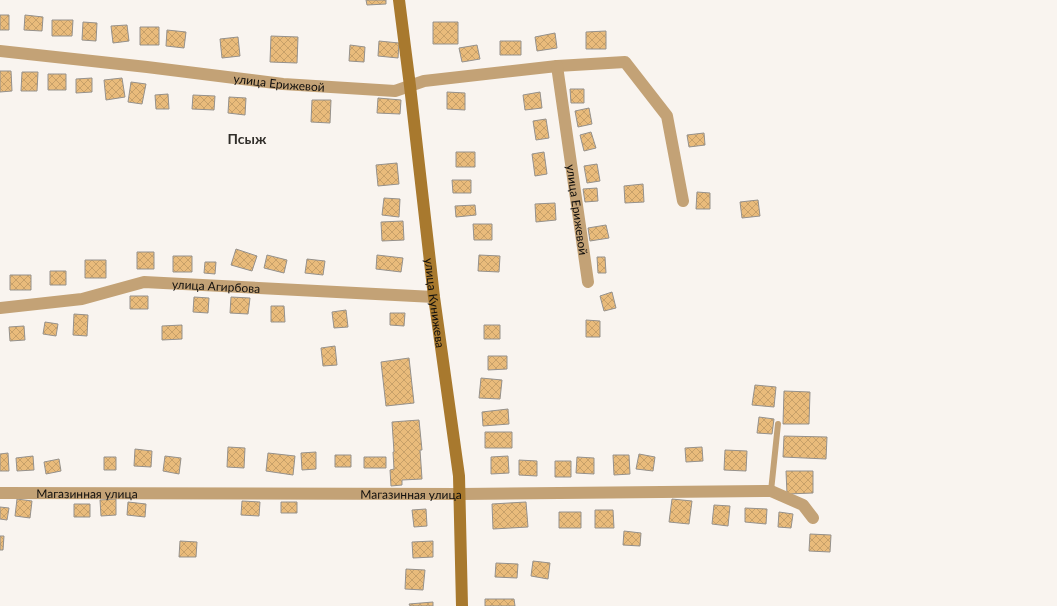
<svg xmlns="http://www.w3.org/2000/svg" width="1057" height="606" font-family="Lato,sans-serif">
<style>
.building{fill:url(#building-cross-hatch);stroke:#95918c}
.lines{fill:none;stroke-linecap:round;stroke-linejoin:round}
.lane{stroke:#c3a276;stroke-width:6}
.street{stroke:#c3a276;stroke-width:12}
.secondary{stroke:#a8792e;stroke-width:12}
.labels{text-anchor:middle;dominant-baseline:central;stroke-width:3.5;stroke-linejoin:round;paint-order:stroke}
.street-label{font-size:12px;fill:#110f0d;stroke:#f9f4ef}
.quarter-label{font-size:14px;font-weight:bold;fill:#312e2a;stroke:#f9f4ef}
</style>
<defs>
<pattern id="building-cross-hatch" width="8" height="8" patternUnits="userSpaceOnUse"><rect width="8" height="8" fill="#e9bb7b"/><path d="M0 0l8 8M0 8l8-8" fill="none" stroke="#c7a069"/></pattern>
</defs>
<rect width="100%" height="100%" fill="#f9f4ef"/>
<path class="building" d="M366,0H386V4L367,5Z
M0,15H9V30H0Z
M25,15L43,17L42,31L24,30Z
M52,20H73L72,36H52Z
M83,22L97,23L96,41L82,40Z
M433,22H458V44H433Z
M127,25L129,41L113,43L111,26Z
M140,27H159V45H140Z
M167,30L186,32L184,48L166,46Z
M606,31V49H586V32Z
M555,33L557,48L537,51L535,37Z
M271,36L298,37L297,63L270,62Z
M238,37L240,56L222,58L220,39Z
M379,41L399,43L398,58L378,56Z
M500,41H521V55H500Z
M350,45L365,47L364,62L349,61Z
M477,45L480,59L462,62L459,48Z
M0,71H11L12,91L0,92Z
M22,72H38L37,91H21Z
M48,74H66V90H48Z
M92,78V92L76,93V79Z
M122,78L125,97L106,100L104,80Z
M131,82L146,84L142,104L128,102Z
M570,89H584V103H571Z
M447,92L465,93V110L447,109Z
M540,92L542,108L525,110L523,95Z
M168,94L169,109H156L155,95Z
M193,95L215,96L214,110L192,109Z
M229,97L246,98L245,115L228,113Z
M378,98L401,100L400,114L377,113Z
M312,100H331L330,123L311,122Z
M589,108L592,124L578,127L575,111Z
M546,119L549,138L536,140L533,121Z
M591,132L596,148L584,151L580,135Z
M704,133L705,145L689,147L687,135Z
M456,152H475V167H456Z
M544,152L547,174L535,176L532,154Z
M397,163L399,184L378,186L376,165Z
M597,164L600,181L587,183L584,166Z
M452,180H471V193H453Z
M643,184L644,202L625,203L624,186Z
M597,188L598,201L585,202L583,189Z
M697,192L710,193V209H696Z
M384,198L400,199L399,217L382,215Z
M758,200L760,216L742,218L740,202Z
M555,203L556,220L536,222L535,204Z
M475,205L476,215L456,217L455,206Z
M403,221L404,240L382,241L381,222Z
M473,224H492V240H474Z
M606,225L609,238L590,241L588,228Z
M236,249L257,256L252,271L231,265Z
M137,252H154V269H137Z
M267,255L287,260L284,273L264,268Z
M377,255L403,258L401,272L376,269Z
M479,255L500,256L499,272L478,271Z
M173,256H192V272H173Z
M597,257H605L606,273H598Z
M307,259L325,261L323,275L305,273Z
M85,260H106V278H85Z
M205,262H216L215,274L204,273Z
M50,271H66V285H50Z
M10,275H31V290H10Z
M612,292L616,308L604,311L600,296Z
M130,296H148V309H130Z
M194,297L209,298L208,313L193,312Z
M231,297L250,298L248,314L230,313Z
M271,306H284L285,322H271Z
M346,310L348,327L334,328L332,312Z
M390,313H405L404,326L390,325Z
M74,314L88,315L87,336L73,335Z
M586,320L600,321V337H586Z
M45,322L58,324L56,336L43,334Z
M182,325V339L162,340V326Z
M484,325H500V339H484Z
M24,326L25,340L10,341L9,327Z
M335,346L337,365L323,366L321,348Z
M488,356H507V369L488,370Z
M409,358L414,403L386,406L381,362Z
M481,378L502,380L500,399L479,398Z
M755,385L776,387L774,407L752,405Z
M784,391L810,392L809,424H783Z
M508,409L509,424L483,426L482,412Z
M759,417L774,419L772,434L757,433Z
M419,420L422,450H420L422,479L402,480V485L391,486L390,470L394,469L393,452H394L392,422Z
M485,432H512V448H485Z
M784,436L827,437L826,459L783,457Z
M228,447L245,448L244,468L227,467Z
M702,447L703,461L686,462L685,448Z
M135,449L152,451L151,467L134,466Z
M725,450L747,451L746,471L724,470Z
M316,452V469L302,470L301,453Z
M8,453L9,471H0V454Z
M268,453L295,456L293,475L266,471Z
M639,454L655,457L653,471L636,469Z
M335,455H351V467H335Z
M613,455H629L630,474L614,475Z
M33,456L34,470L17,471L16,458Z
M165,456L181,458L179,474L163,471Z
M508,456L509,473L491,474V457Z
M104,457H116V470H104Z
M364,457H386V468H364Z
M577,457L594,458V474L576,473Z
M59,459L61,471L46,474L44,462Z
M519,460L537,461V476L519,475Z
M555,461H571V477H555Z
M786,471H813V493L787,494Z
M17,499L32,501L30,518L15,516Z
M116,499V515L101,516L100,500Z
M672,499L692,501L689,524L669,522Z
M242,501L260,502L259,516L241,515Z
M128,502L146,504L145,517L127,515Z
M281,502H297V513H281Z
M526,502L528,527L493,529L492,504Z
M74,504H90V517H74Z
M714,505L730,506L728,526L712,524Z
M0,507L9,508L7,520L0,519Z
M745,508L767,509L766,524L745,522Z
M426,509L427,526L414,527L412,510Z
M595,510H613L614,528H595Z
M559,512H581V528H559Z
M779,512L793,514L791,528L778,527Z
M624,531L641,533L640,546L623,545Z
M810,534L831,535L830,552L809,551Z
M0,536H4L3,550H0Z
M180,541L197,542L196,557H179Z
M433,541V557L413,558L412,542Z
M533,561L550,563L548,579L531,576Z
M496,563L518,564L517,578L495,577Z
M406,569L425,570L423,590L405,589Z
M485,599H514L515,606H485Z
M433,602V606H410L409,604Z"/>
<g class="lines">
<path class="lane" d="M771,491L778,424"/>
<g class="street">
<path id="s1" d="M0,51L147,67L283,84L395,91L424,81L557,66L625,62L667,116L683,201"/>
<path id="s2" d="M557,66L588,282"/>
<path id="s3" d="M0,308L82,299L144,282L434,297"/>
<path id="s4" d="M0,493L460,494L771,491L803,505L813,518"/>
</g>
<path class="secondary" id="s5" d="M399,0L410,86L434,297L459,476L462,606"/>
</g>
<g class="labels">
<g class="street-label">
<text stroke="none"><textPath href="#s1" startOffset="281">улица Ерижевой</textPath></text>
<text stroke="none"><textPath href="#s2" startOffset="145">улица Ерижевой</textPath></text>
<text stroke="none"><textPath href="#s3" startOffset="219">улица Агирбова</textPath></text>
<text stroke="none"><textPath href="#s5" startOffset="305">улица Кунижева</textPath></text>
<text stroke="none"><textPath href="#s4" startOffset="87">Магазинная улица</textPath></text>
<text stroke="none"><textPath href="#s4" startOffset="411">Магазинная улица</textPath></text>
</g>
<g class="quarter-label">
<text x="247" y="138">Псыж</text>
</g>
</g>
</svg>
